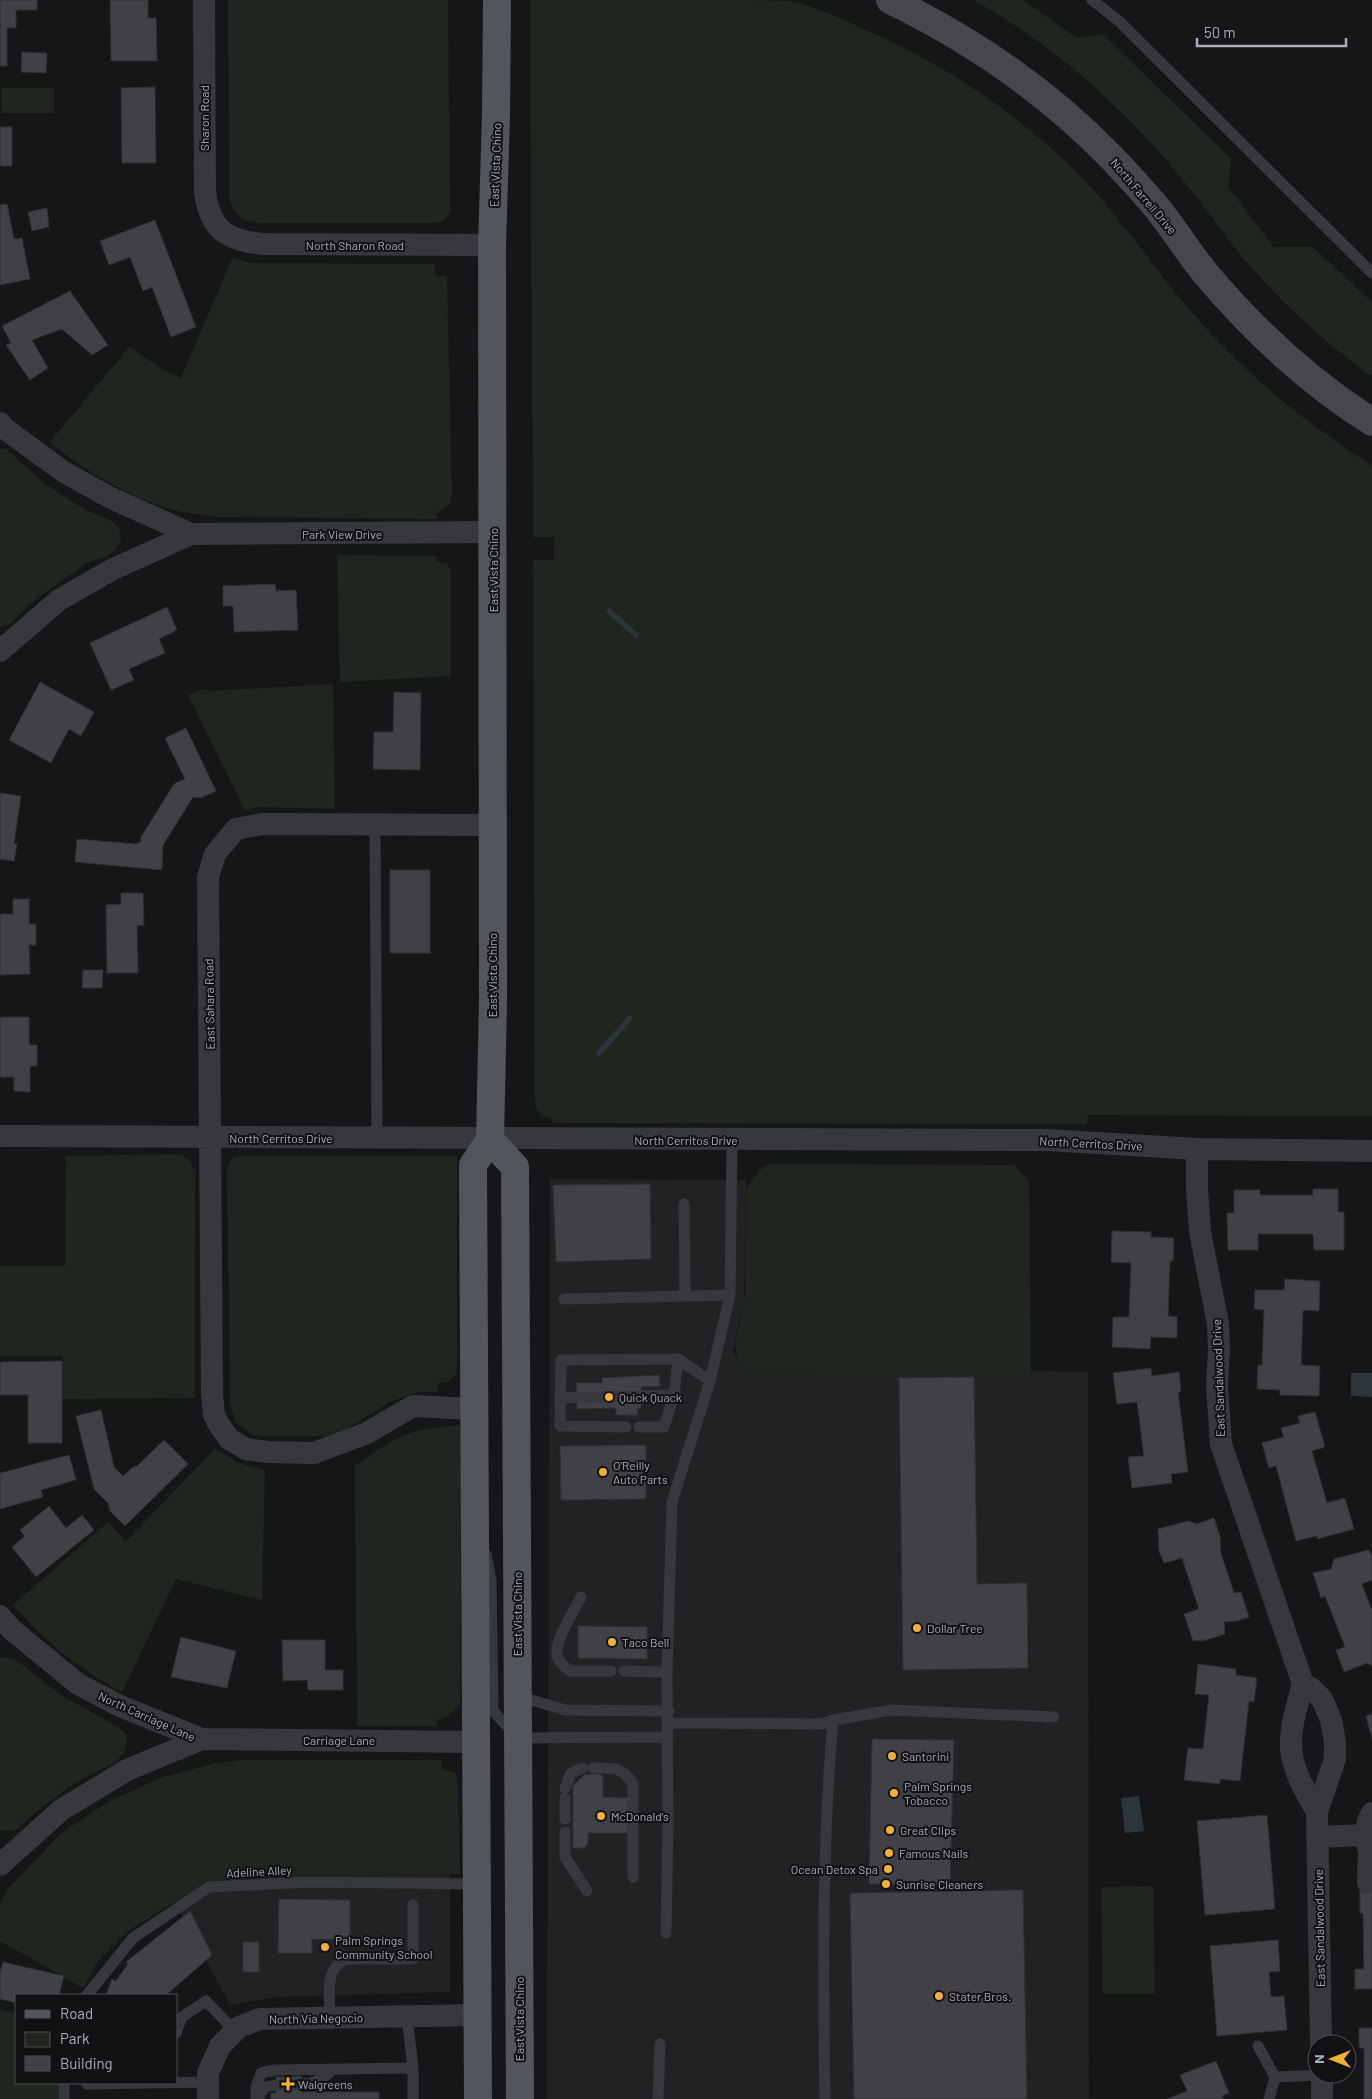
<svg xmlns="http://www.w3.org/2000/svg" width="1372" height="2099" font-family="Barlow,sans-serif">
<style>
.built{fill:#222225}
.green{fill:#1e261f}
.water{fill:#2c353c}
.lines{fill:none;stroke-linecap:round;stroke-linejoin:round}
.stream{stroke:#2c353c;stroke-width:5.5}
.building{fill:#404145;stroke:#303034}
.lane{stroke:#37383d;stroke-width:11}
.street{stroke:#37383d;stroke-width:22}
.secondary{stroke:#45474d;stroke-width:28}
.primary{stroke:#53555c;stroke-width:28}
.poi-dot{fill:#f2b134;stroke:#111113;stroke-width:2}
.labels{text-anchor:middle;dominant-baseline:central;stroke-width:4;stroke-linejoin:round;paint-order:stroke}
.street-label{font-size:12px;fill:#a8adb8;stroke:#111113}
.poi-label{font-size:12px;fill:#a8adb8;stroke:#111113;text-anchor:start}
</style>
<rect width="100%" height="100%" fill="#161618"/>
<path class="built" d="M550,1179L746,1180L744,1298L733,1351L743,1366L1088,1372L1089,2099H547Z
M450,1874V1992L275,1997L230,2005L175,1902L210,1883L265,1876Z"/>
<path class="green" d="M228,0H448L450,212L445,219L437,223H263C243,222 237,218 229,199Z
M530,0C591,0 652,0 714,0C734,0 772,0 790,1C813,6 836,16 857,26C942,62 1019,113 1084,180C1123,220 1153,267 1190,310C1242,371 1304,423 1372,465V1116L1088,1115L1087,1124L553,1123L552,1119C544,1117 538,1114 535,1105L533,560H554V537H533Z
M973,0H1023L1077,38L1103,34L1231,159L1228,187L1274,247H1313L1372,302V377C1325,342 1282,304 1244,259C1221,232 1202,203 1179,175C1122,106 1052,44 973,0Z
M1,88H54V113H2Z
M233,257L249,263L435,264V275L447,277L452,493L450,504L438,512L437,519L216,517C205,515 193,514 182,512C136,501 85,472 50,442L129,347L164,370L181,378Z
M0,449H6L44,483L87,511L110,520L119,528L121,539L116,549L106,557L87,563L37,598L8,626L0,627Z
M337,555L437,556L436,562L447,563L451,571V676L340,682Z
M333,684L335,809L257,807L245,811L188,694L203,689L208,691Z
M181,1154L190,1161L195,1172V1398L63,1399V1356H0V1266H65L66,1156Z
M241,1156H457V1369L455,1376L447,1382L439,1383L437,1392H419L392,1401L343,1431L326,1436H254L236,1423L230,1403L227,1167L233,1158Z
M768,1164L1014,1165L1029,1182L1031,1372L1021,1379L765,1374L746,1369L738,1359L735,1346L745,1295L746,1189L760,1170Z
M461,1425L460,1704L447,1717L437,1720V1726H357L355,1465C366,1460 374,1452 385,1445C408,1430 433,1427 461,1425Z
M215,1449L238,1463L265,1470L262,1600L176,1579L122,1692C80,1670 43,1640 13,1605L108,1522L126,1541Z
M0,1657L15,1659L61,1695L118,1727L124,1732L127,1741L124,1752L117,1761L73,1784L27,1819L19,1828L11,1831L0,1830Z
M242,1760H441L442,1769L456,1773L458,1789L460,1874L265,1876L210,1883L164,1908L127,1932L98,1961L83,1988L0,1941V1903L8,1889L60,1834L111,1800L163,1777L213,1764Z
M1153,1886L1155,1994H1103L1101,1887Z
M0,2009L16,2014V2083H58V2099H0Z"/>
<path class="water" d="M1351,1373H1372V1397L1351,1396Z
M1139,1796L1144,1831L1125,1833L1121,1798Z"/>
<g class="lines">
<path class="stream" d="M609,611L636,635
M599,1053L630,1018"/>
</g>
<path class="building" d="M0,0H37V10H16V28H7V66H0Z
M110,0H148V18H156L157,61H111Z
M22,52L47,53L46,73L21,72Z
M155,87L156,163H122L121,88Z
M0,127H12V166H0Z
M7,204L14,239L22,238L30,279L0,285V205Z
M47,208L49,227L32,231L28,212Z
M155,220L196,327L171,337L152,287L143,291L130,257L109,265L100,241Z
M70,291L108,345L92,355L62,329L32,340L48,368L30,380L6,345L11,343L2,326Z
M275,584L276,591L296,590L298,630L234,632L233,606H223V586Z
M167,607L177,630L159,639L165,653L129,669L134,680L111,690L90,643Z
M40,682L94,712L81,736L69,729L51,763L9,740Z
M394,692L421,693L420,770L373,769L374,732H393Z
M186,728L216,791L201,798L193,797L163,845L162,870L75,862L77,839L136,844L141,842V837L174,784L185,779L165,738Z
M0,793L21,796L14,843L17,844L14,861L0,859Z
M390,870H430V953H390Z
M121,893H143L144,925L137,926L138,973H107L106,905L121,904Z
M13,899H29V924H36V945H29L30,974L0,975V914H13Z
M83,970H103L102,988H82Z
M0,1017H29V1045H37V1066H30V1092L14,1091V1077H0Z
M650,1184L651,1259L556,1262L553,1185Z
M1313,1189H1338V1212H1344V1250H1314L1313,1234H1258V1250H1228L1227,1213H1234V1190H1260V1195H1313Z
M1112,1231L1151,1232V1237L1174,1238L1173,1261H1170L1168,1316L1177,1317V1338L1151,1337L1150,1349L1112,1347L1113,1317H1129L1131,1263L1111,1262Z
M1285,1279L1320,1281L1319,1311L1303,1310L1301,1365L1320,1366L1319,1396L1280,1395V1390L1257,1389L1258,1365H1262L1264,1310L1254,1309L1255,1290H1284Z
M62,1361V1443H28V1395H0V1362Z
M1151,1368L1152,1376L1179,1372L1181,1391L1178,1392L1188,1472L1171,1474L1172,1483L1132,1488L1128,1457L1144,1456L1137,1402L1117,1404L1113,1373Z
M659,1375L660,1386L641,1387V1408H637L638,1415H616V1408L577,1409L576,1383H602V1378Z
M974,1377L977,1584L1027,1583L1028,1668L903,1670L899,1378Z
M101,1410L114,1467L123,1476L133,1467L137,1466L164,1440L188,1464L125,1526L110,1511L108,1503L94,1489L76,1416Z
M1315,1412L1325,1447L1312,1451L1327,1503L1345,1498L1354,1529L1318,1539L1317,1536L1296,1541L1276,1466L1269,1468L1262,1443L1284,1437L1281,1428L1300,1423L1298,1416Z
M646,1445V1499L561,1500L560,1446Z
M69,1455L76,1480L41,1490L43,1497L0,1509V1473Z
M49,1506L66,1528L82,1515L94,1530L36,1577L12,1547L25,1536L20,1530Z
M1214,1518L1220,1536L1221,1554L1234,1593L1241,1592L1249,1617L1237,1621L1224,1622L1225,1634L1206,1640L1193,1641L1184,1614L1199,1609L1182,1558L1164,1563L1159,1551L1158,1529L1188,1521L1197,1524Z
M1369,1550L1372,1557V1580L1362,1584L1372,1611V1666L1367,1663L1344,1672L1336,1650L1345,1647L1325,1596L1321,1598L1313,1573L1331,1569L1334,1559Z
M578,1626L647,1627V1659L578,1658Z
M181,1637L236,1651L227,1688L171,1677Z
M282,1640H325V1670H343V1690H308L307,1680L283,1681Z
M1198,1664L1236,1669V1675L1257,1678L1254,1702L1249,1701L1240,1781L1220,1779V1784L1184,1780L1188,1748L1203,1749L1209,1695L1195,1694Z
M1372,1714V1739L1366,1716Z
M872,1739L954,1740L950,1886L869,1884Z
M599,1774L603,1776V1797L629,1798V1833H588V1844L584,1848H573V1786L584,1775Z
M1267,1815L1275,1909L1205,1915L1197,1821Z
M1023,1890L1027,2099H854L850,1893Z
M1360,1890H1372V1989H1355V1969H1364L1363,1913H1360Z
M279,1899L350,1900V1940L312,1939V1953H278Z
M190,1911L212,1955L166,1995H106L112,1979L116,1981L128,1964L126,1962Z
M1278,1940L1280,1971L1269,1972L1271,1997L1284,1996L1287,2030L1217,2036L1210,1946Z
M243,1942H259V1972H243Z
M3,1962L64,1976L59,1995H16V2003L0,1999V1973Z
M1359,2028H1372V2099H1364V2048H1359Z
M1216,2061L1229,2093L1222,2096L1224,2099H1167L1187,2091L1180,2075Z
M301,2076V2092H379V2099H271V2093H276V2077Z"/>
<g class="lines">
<path class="lane" d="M1092,0L1119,21L1372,273
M375,823L377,1139
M684,1204L685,1296
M564,1299L730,1295
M560,1398L674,1395
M626,1427L560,1426L561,1360L678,1359L710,1381
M639,1427H664L674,1395L678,1359
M486,1554L491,1580L493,1711L518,1738L668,1737
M581,1597C574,1611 554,1641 557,1656C559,1663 565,1667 570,1671H611
M624,1671L667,1672
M518,1696L565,1710L669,1711
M669,1723L822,1724L833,1720L892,1710L1054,1717
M593,1768C613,1768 622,1766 633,1784V1877
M565,1788L571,1773L582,1768
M565,1819V1798
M565,1832V1857L587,1891
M666,1933L668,1828L667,1672L672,1502L710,1381L730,1295L732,1140
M87,1995L133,1938L209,1887L312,1882L476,1884
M407,2017L413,2068V2099
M330,2018C330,1995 323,1969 347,1959H413V1905
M176,2033L182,2017L206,2001L235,2031
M1258,2046L1275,2077L1269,2099
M1275,2077L1322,2075
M64,2083V2099
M87,2084L208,2082
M256,2099V2087L261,2073L275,2070L413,2068
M257,2099L265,2087C292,2080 311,2093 333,2069
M658,2099L660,2044
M825,2099C823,1972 822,1846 833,1720"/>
<path class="street" d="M204,0L205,192C210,230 227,241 264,244L492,245
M0,423L4,428L64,472L109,497L191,534
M0,651L59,600L113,569L191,534L493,532
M0,1136L1047,1140L1197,1149L1372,1151
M1197,1149V1190L1200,1232L1218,1324L1219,1349L1217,1386L1221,1444L1303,1684C1285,1745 1285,1757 1317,1812
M475,1409L413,1406L367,1433L314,1453L268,1452L246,1449L229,1439L218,1423L214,1415L212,1393L208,877L215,854L236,829L262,824L492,825
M0,1616L11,1629L78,1684L120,1706L202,1739L477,1742
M1303,1684L1311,1688L1322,1699L1331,1720L1335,1742V1759L1317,1812L1321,2044
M1365,1835L1369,1851L1368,1883
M1317,1837L1365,1835L1368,1821L1372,1813
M0,1865L61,1810L127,1770L202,1739
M1322,2074V2099
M208,2099V2073L220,2046L239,2027L260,2019L476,2015"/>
<path class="secondary" d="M890,0C972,40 1047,91 1111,157C1128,175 1146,194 1161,213C1177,233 1190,255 1206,274C1254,331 1309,382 1372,422"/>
<path class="primary" d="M490,1140L515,1167L520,2099
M478,2099L473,1165L490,1140L493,1001L492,245L496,116L497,0"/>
</g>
<g class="poi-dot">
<circle cx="609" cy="1397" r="5"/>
<circle cx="603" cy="1472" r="5"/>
<circle cx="917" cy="1628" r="5"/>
<circle cx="612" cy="1642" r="5"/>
<circle cx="892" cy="1756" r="5"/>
<circle cx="894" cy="1793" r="5"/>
<circle cx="601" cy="1816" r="5"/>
<circle cx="890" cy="1830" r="5"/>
<circle cx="889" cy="1853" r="5"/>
<circle cx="888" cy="1869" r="5"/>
<circle cx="886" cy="1884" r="5"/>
<circle cx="325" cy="1947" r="5"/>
<circle cx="939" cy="1996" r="5"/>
<path d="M285.5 2076.5h5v5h5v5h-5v5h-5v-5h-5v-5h5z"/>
</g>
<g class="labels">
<g class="street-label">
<text transform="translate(204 118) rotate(-90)">Sharon Road</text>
<text transform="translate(495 165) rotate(-88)">East Vista Chino</text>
<text transform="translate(1144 196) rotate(50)">North Farrell Drive</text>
<text x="355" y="245">North Sharon Road</text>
<text x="342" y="534">Park View Drive</text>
<text transform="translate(493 570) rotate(-90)">East Vista Chino</text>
<text transform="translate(492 975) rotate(-90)">East Vista Chino</text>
<text transform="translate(209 1004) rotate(-91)">East Sahara Road</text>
<text x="281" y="1138">North Cerritos Drive</text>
<text x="686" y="1140">North Cerritos Drive</text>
<text transform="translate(1091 1143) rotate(3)">North Cerritos Drive</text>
<text transform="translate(1218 1378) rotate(-92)">East Sandalwood Drive</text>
<text transform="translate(517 1614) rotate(-90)">East Vista Chino</text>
<text transform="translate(147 1716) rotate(24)">North Carriage Lane</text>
<text x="339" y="1740">Carriage Lane</text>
<text transform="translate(259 1871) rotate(-3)">Adeline Alley</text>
<text transform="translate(1319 1928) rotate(-91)">East Sandalwood Drive</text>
<text transform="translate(316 2018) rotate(-1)">North Via Negocio</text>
<text transform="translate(519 2019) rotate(-90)">East Vista Chino</text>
</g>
<g class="poi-label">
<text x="619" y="1397">Quick Quack</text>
<text x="613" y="1465">O'Reilly<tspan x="613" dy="14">Auto Parts</tspan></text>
<text x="927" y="1628">Dollar Tree</text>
<text x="622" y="1642">Taco Bell</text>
<text x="902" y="1756">Santorini</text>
<text x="904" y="1786">Palm Springs<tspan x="904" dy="14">Tobacco</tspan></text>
<text x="611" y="1816">McDonald's</text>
<text x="900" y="1830">Great Clips</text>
<text x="899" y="1853">Famous Nails</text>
<text x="878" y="1869" text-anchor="end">Ocean Detox Spa</text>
<text x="896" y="1884">Sunrise Cleaners</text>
<text x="335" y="1940">Palm Springs<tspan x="335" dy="14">Community School</tspan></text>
<text x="949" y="1996">Stater Bros.</text>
<text x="298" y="2084">Walgreens</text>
</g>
</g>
<rect x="15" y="1994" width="162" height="90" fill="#111113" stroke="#4d4f55"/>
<rect x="25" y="2010" width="25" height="8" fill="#53555c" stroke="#4d4f55"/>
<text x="60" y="2019" font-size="15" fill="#a8adb8">Road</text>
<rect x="25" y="2032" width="25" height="15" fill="#1e261f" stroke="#4d4f55"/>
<text x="60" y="2044" font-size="15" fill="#a8adb8">Park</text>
<rect x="25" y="2056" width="25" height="15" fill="#404145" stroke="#4d4f55"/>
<text x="60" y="2069" font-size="15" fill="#a8adb8">Building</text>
<g transform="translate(1332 2059) rotate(270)"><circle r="24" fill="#111113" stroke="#4d4f55"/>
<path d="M0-4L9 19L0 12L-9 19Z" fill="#f2b134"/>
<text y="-8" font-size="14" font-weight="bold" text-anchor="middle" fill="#a8adb8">N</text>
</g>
<path d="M1197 38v8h149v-8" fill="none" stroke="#a8adb8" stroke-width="2.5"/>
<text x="1204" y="38" font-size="15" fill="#a8adb8" stroke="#111113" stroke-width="4" paint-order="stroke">50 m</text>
</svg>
